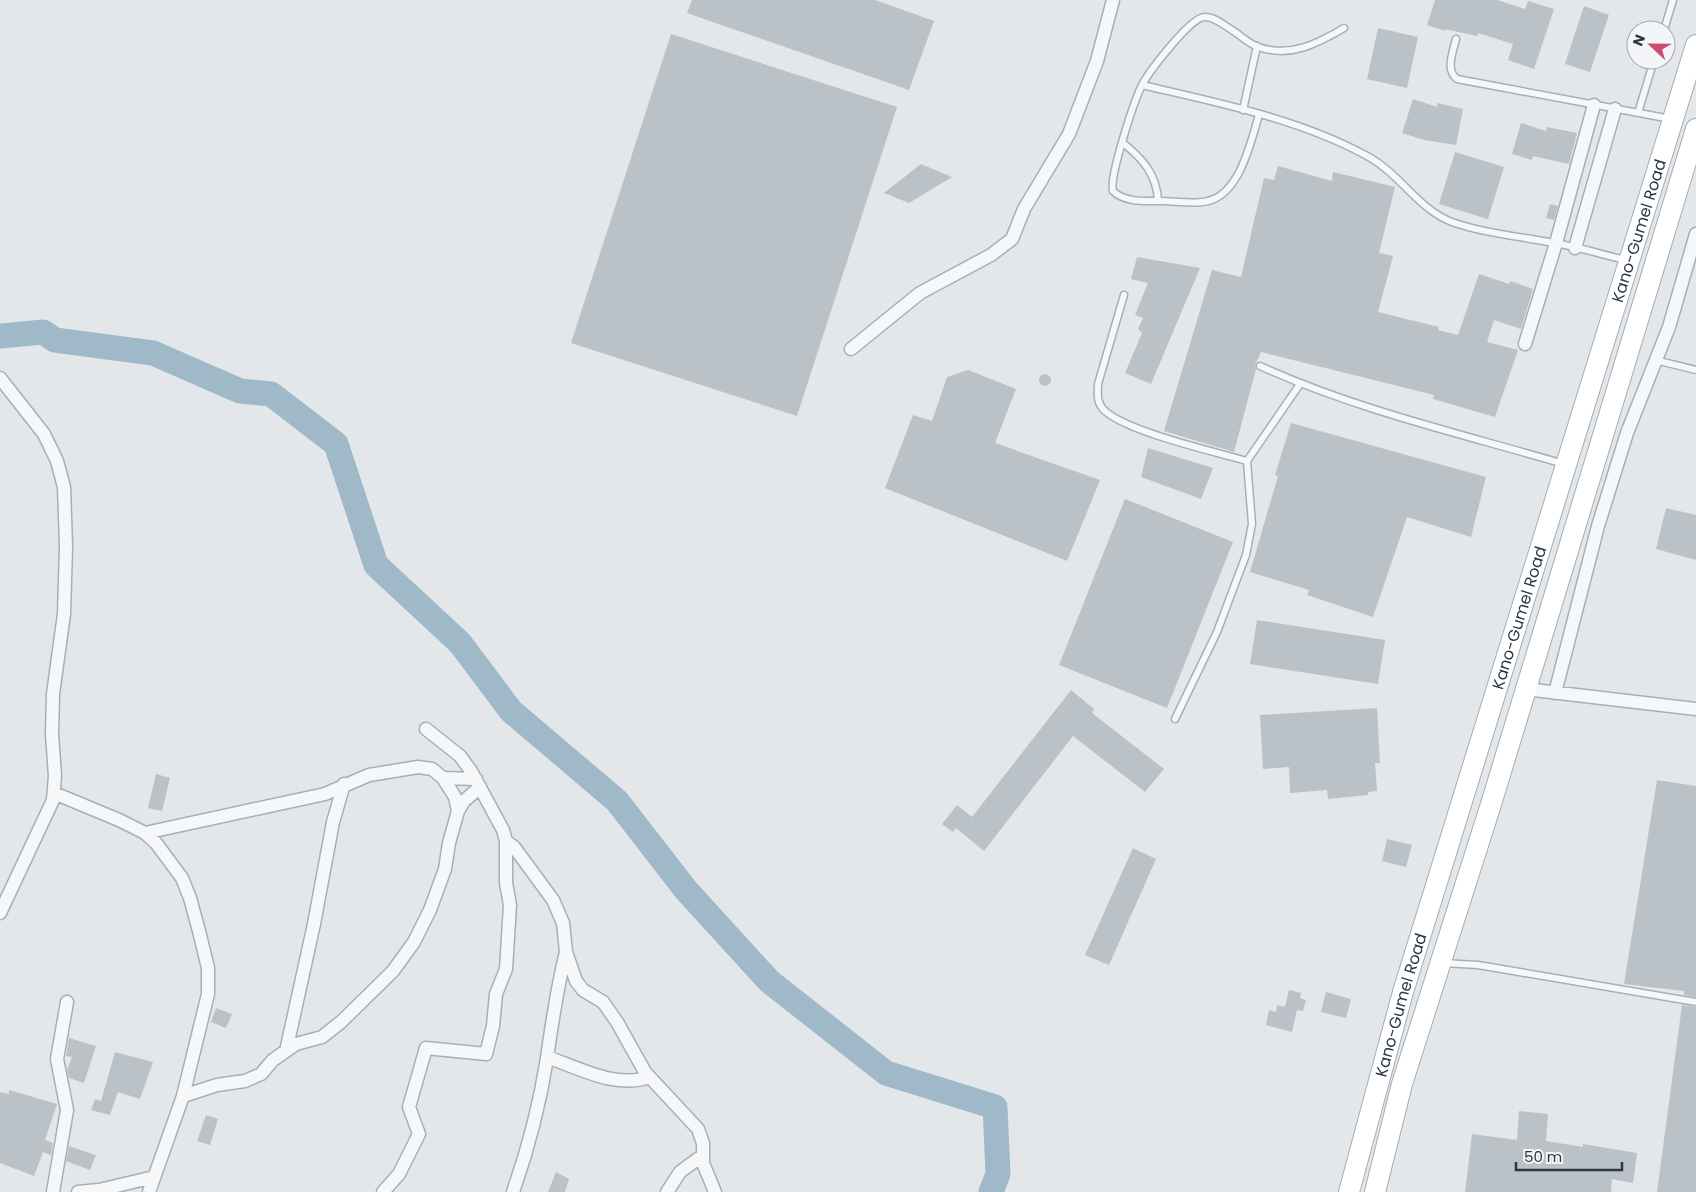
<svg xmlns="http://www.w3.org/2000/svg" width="1696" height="1192" font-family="Poppins,sans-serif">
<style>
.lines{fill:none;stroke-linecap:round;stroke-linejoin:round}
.river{stroke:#a0b9c9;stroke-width:25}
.building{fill:#bac1c7}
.service-casing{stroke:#a8afb4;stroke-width:9}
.minor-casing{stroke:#a8afb4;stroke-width:15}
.primary-casing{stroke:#a3adb6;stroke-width:22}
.service{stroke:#f6f7f9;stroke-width:6}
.minor{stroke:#f6f7f9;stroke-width:12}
.primary{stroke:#fff;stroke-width:20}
.labels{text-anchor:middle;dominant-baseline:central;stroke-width:4.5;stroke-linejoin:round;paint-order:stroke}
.street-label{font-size:16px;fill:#2b3742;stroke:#f3f5f8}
</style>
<rect width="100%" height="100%" fill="#e3e7ea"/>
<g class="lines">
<path class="river" d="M0,336L43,332L55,340L153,353L240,391L271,394L336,444L376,565L460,643L511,711L617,801L686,890L769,981L886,1073L995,1107L998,1174L991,1192"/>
</g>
<path class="building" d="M692,0H875L934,21L909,90L687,13Z
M1435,0H1497L1525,9L1528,1L1554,9L1534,69L1508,60L1513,44L1478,33L1477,36L1445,29V31L1427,25Z
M1584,6L1609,15L1590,72L1565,64Z
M1378,28L1418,37L1407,88L1367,79Z
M671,34L897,107L797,416L571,343Z
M1413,99L1437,107V103L1463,109L1456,145L1424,140L1402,133Z
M1521,123L1546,131L1547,127L1577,133L1569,164L1533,156L1532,160L1512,154Z
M1455,152L1504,167L1488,219L1439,204Z
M921,164L952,177L909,203L884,193Z
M1278,166L1332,181L1333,172L1395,187L1379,253L1393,256L1378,312L1439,327L1438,330L1458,335L1479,274L1509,284L1511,281L1533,289L1521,329L1494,320L1487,342L1518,350L1495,417L1433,399L1434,395L1261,352L1255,365L1256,369L1234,452L1164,431L1212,270L1241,277L1264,178L1274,180Z
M1550,204L1558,206L1554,220L1546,218Z
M1137,257L1200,268L1151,384L1125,373L1142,333L1138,329L1143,318L1135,315L1148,283L1131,279Z
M968,370L1016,389L995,443L1100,480L1067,561L885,488L913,415L932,421L947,377Z
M1039 380a6 6 0 1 1 12 0a6 6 0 1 1-12 0Z
M1291,423L1486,477L1471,537L1407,517L1373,617L1307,595L1309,590L1250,572L1278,476L1275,475Z
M1148,448L1213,468L1201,499L1141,477Z
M1125,499L1233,542L1167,708L1059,665Z
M1666,508L1696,515V560L1656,549Z
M1257,620L1385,640L1378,684L1250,664Z
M1071,690L1094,709L1092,713L1164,769L1145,792L1073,736L984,851L956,828L953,832L942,824L957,805L972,817Z
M1377,708L1380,763H1375L1377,791L1368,792V795L1328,799L1327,790L1290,793L1289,767L1263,769L1260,715Z
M156,774L170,778L162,811L148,808Z
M1657,780L1696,786V997L1684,995V991L1624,984Z
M1387,839L1412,845L1406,867L1382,861Z
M1133,848L1156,859L1109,965L1085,955Z
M1289,990L1301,993L1300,998L1306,1000L1303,1011L1297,1010L1292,1032L1266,1025L1269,1010L1276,1012L1277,1005L1285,1007Z
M1326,992L1351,999L1346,1018L1321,1012Z
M1682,1005L1696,1007V1192H1657Z
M216,1008L232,1014L226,1028L211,1022Z
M69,1038L96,1046L84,1083L69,1078L67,1070L72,1057L66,1056Z
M115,1052L153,1062L140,1099L118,1092L110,1115L91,1110L95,1099L101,1101Z
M9,1090L57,1104L45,1140L53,1143L51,1155L43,1152L34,1176L0,1163V1092L9,1094Z
M1519,1111L1548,1114L1546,1141L1583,1147V1144L1637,1153L1633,1183L1612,1179L1611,1192H1465L1472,1134L1517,1140Z
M206,1115L218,1119L210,1145L197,1141Z
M69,1146L96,1155L90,1170L66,1161Z
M556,1172L569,1179L565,1192H548Z"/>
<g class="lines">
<g class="service-casing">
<path id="service" d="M1664,30L1673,0
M1456,39C1453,52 1445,70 1457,79L1671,119
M1142,85C1219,103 1300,119 1369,157C1401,175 1418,209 1452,222C1483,233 1516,236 1549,242C1575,246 1600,254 1626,260
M1243,110L1257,46
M1638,113L1654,60
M1259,115C1251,141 1240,194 1208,201C1194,205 1175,201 1161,201C1146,201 1125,203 1113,191C1109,177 1134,101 1142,85C1149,72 1191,16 1205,17C1216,17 1226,27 1235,32C1242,37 1250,44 1258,47C1290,58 1317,44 1344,28
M1123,143C1143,159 1157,175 1158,201
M1124,295L1098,384C1098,393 1096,401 1103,409C1123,431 1216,452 1247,461
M1655,360L1696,370
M1260,366C1357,410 1462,434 1564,464
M1175,719L1217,632L1246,555L1252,524L1247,461L1300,384
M1443,963L1478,965L1696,1002"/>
</g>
<g class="minor-casing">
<path id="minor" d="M1575,248L1615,109
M1525,344L1556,243L1594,105
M851,349L920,293L991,255L1012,239L1024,209L1069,134L1097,61L1113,0
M0,378L44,434L57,461L64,487L66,546L64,614L53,694L52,734L55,776L53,800L0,913
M1525,689L1696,709
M1555,693L1598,526L1627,433L1669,327L1696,234
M443,778L476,779
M54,793L119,820L145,833L156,843L182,878L190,898L199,931L208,968V994L183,1096L149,1192
M145,833L325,794L369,775L418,767L432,769L443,778L455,797L458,811
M506,841L514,847L553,900L563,923L566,952L576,981L583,990L603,1002L617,1022L645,1072L698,1129L703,1143V1163L715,1192
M286,1051L314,924L333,822L344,784
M547,1057C579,1068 616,1089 649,1077
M183,1096L217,1085L245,1081L261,1074L273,1060L296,1044L322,1037L341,1022L393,971L414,942L430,910L445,869L449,843L458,811L464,801L480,787
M53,1192L67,1110L57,1059L67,1002
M78,1192L99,1190L154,1177
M383,1192L399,1174L419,1134L409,1107L426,1048L486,1054L493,1026L496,994L506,969L510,905L506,883V841L503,830L471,771L460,756L426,729
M513,1192C528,1149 540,1103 547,1058C552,1022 557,988 566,952
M667,1192L680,1172L703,1155"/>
</g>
<g class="primary-casing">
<g id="primary">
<path id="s1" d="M1349,1192L1403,992L1696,45"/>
<path d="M1375,1192L1402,1084L1492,801L1696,129"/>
</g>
</g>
<use href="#service" class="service"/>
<use href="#minor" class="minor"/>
<use href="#primary" class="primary"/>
</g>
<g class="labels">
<g class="street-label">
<text stroke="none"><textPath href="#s1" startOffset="1004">Kano-Gumel Road</textPath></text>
<text stroke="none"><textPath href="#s1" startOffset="599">Kano-Gumel Road</textPath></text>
<text stroke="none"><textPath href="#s1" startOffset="194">Kano-Gumel Road</textPath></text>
</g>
</g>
<g transform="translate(1651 45) rotate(292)"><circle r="24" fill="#f3f5f8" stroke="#a3a9af"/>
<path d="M0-4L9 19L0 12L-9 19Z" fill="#ca4e72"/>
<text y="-8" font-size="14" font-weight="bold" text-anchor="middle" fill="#2b3742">N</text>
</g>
<path d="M1516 1162v8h106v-8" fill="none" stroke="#2b3742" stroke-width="2.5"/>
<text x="1524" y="1162" font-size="15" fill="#2b3742" stroke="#f3f5f8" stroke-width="4" paint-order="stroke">50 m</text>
</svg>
